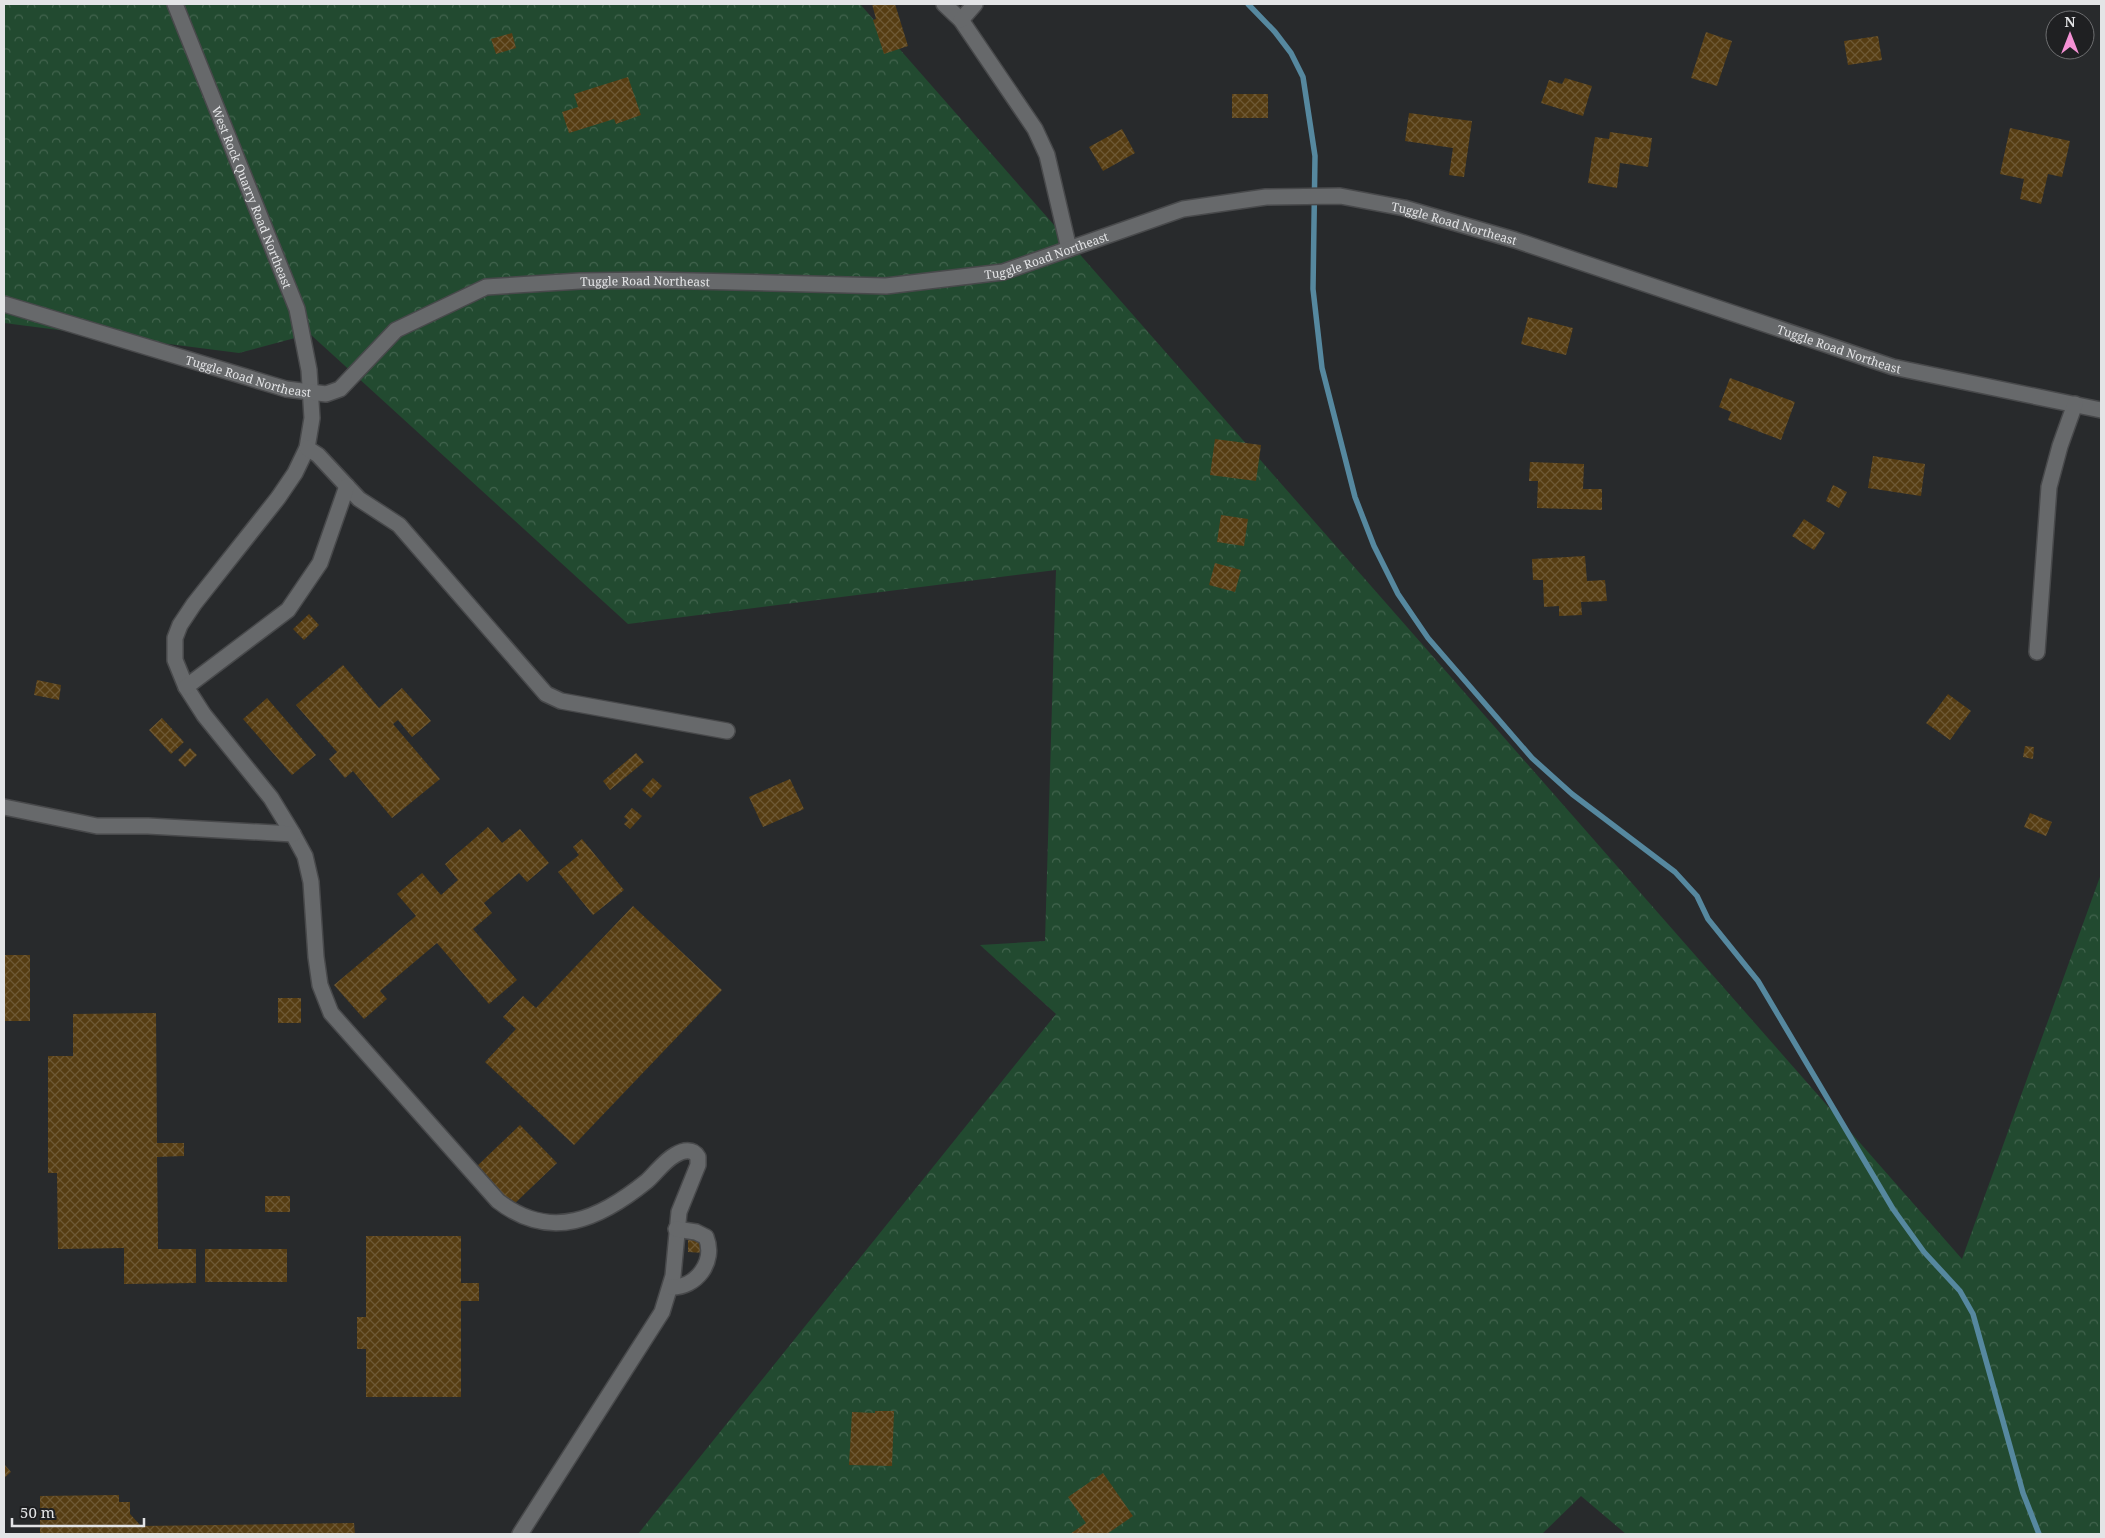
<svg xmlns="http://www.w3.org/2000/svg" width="2105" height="1538" font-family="'Noto Serif',serif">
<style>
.forest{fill:url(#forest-crowns)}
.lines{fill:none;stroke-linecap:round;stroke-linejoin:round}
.stream{stroke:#56889f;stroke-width:5.5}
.building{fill:url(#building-cross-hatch)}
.minor-casing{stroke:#48494b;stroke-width:18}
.minor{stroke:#67696b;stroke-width:15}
.labels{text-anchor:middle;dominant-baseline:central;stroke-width:4;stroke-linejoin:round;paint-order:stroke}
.street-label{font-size:12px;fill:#e3e4e6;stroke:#1f2022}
</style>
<defs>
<pattern id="forest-crowns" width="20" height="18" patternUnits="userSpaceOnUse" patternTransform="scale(1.25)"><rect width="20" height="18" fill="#224a30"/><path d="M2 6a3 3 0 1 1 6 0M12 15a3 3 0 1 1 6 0" fill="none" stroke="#42644e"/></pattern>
<pattern id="building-cross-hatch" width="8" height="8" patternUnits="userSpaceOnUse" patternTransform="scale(1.25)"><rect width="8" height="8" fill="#563d13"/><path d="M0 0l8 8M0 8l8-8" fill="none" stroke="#6e5935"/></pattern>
</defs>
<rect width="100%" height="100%" fill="#282a2c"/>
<path class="forest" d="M4,4H860L1962,1259L2101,874V1534H1626L1581,1496L1542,1534H638L1056,1014L980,945L1045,941L1056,570L628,624L310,334L239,353L4,323Z"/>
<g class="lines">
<path class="stream" d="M1248,4L1275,32L1291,53L1303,77L1315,156L1313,289L1322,368L1355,497L1374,546L1398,594L1428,638L1532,758L1572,794L1675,872L1697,896L1708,919L1758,981L1893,1209L1924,1252L1960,1291L1973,1314L2023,1493L2039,1534"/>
</g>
<path class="building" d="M872,4H895L908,46L884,54L873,20L876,19Z
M1706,32L1732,41L1717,86L1691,78Z
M512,33L516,48L496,54L491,39Z
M1878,36L1882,60L1848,65L1844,41Z
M628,77L641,115L616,124L614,119L569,133L562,112L578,107L574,94Z
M1565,78L1592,86L1583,116L1541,103L1549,80L1562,84Z
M1232,94H1268V118H1232Z
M1409,113L1472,121L1464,177L1449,175L1453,148L1405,141Z
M2010,128L2070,141L2062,177L2048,174L2041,204L2020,199L2024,179L2000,174Z
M1122,129L1135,153L1103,171L1089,147Z
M1610,132L1652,138L1648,167L1620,163L1617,188L1588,183L1595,137L1609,139Z
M1528,317L1573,328L1566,355L1521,344Z
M1730,378L1795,402L1781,440L1728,420L1731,412L1719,407Z
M1215,439L1261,445L1256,481L1210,475Z
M1873,456L1925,464L1921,496L1868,488Z
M1530,462L1584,464L1583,489H1602V510L1537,508L1538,481H1529Z
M1833,485L1847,492L1839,508L1826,501Z
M1221,515L1248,519L1244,546L1217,542Z
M1804,519L1825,533L1814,550L1792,536Z
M1585,556L1587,581L1605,580L1607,601L1581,602L1582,615L1559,616V606L1544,607L1543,580H1533L1532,559Z
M1215,563L1241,570L1235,592L1209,585Z
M309,614L319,625L304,640L293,629Z
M343,665L379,708L402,688L431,721L412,737L398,720L393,724L440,779L392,818L353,771L345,778L329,759L337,752L296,705Z
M37,680L61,685L59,700L34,695Z
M1948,694L1971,711L1950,740L1926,723Z
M267,698L316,755L292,775L243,719Z
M162,718L184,742L171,754L149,730Z
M2025,746L2034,747L2033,759L2023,757Z
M190,748L197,755L185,767L178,760Z
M636,753L644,762L610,790L603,781Z
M653,778L662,786L651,798L642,790Z
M790,779L804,809L763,827L749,797Z
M632,808L642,816L630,829L624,824L628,820L624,817Z
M2030,813L2052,822L2046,836L2024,827Z
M488,827L502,843L520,829L549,863L527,882L519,873L484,903L492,913L473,929L517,980L489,1004L437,943L380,991L387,999L364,1019L334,985L416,916L397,894L422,873L441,895L458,880L445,864Z
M582,839L624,890L593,915L558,872L579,855L573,847Z
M633,906L722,990L574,1145L485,1062L516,1029L503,1017L523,996L536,1008Z
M4,955H30V1021H4Z
M278,998H301V1023H278Z
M156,1013L157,1143H184V1156L157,1157L158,1249H196V1283L124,1284V1248L58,1249L57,1173H48V1056H73V1014Z
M520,1125L557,1163L512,1206L475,1168Z
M265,1196H290V1212H265Z
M366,1236H461V1283H479V1301H461V1397H366V1349H357V1317H366Z
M688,1236L704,1237V1253L688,1252Z
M205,1249H287V1282H205Z
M875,1411H894L892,1466L849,1465L852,1412L875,1413Z
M4,1464L11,1472L4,1478Z
M1103,1473L1133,1516L1107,1534H1070L1086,1523L1068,1497Z
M119,1495V1502H130V1514L141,1526L354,1523L355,1534H40V1496Z"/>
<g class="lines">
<g class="minor-casing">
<g id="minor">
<path id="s1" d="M175,4L297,309L309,370L312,418L307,448L295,473L278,498L194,604L180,625L175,638V660L186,687L204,715L271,798L293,834L305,856L311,882L316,957L320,985L331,1013L498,1201C551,1242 600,1219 647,1181C656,1173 664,1161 675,1155C683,1150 693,1148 698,1157V1165L679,1212L673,1276L662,1312L520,1534"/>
<path d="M944,4L961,20L1035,129L1047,155L1069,249"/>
<path d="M961,20L975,4"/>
<path id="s2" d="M4,304L286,389L326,394L340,389L396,330L486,287L580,281L654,280L886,286L1003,272L1183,209L1266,197L1340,196L1404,208L1515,240L1893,367L2101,410"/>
<path d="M307,448L318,455L359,499L399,525L546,694L561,701L727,731"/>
<path d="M2037,652L2049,487L2060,446L2075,404"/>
<path d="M186,687L288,610L320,563L347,486"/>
<path d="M4,807L97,826H148L293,834"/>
<path d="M671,1287C696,1288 716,1262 706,1237L696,1232L676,1229"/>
</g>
</g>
<use href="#minor" class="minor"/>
</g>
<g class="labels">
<g class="street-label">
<text stroke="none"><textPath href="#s1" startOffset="208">West Rock Quarry Road Northeast</textPath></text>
<text stroke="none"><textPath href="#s2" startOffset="1515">Tuggle Road Northeast</textPath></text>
<text stroke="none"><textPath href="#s2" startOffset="1095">Tuggle Road Northeast</textPath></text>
<text stroke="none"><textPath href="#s2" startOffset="690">Tuggle Road Northeast</textPath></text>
<text stroke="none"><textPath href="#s2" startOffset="1920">Tuggle Road Northeast</textPath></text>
<text stroke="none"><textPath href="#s2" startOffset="255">Tuggle Road Northeast</textPath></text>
</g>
</g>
<rect width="2105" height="1538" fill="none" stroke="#e3e4e6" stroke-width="10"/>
<g transform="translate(2070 35)"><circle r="24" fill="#1f2022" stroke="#6d6e70"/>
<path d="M0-4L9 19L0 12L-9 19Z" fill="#f491d4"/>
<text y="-8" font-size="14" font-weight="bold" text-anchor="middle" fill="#e3e4e6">N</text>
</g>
<path d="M12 1518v8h132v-8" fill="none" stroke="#e3e4e6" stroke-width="2.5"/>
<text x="20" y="1518" font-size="15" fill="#e3e4e6" stroke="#1f2022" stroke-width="4" paint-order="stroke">50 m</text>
</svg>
